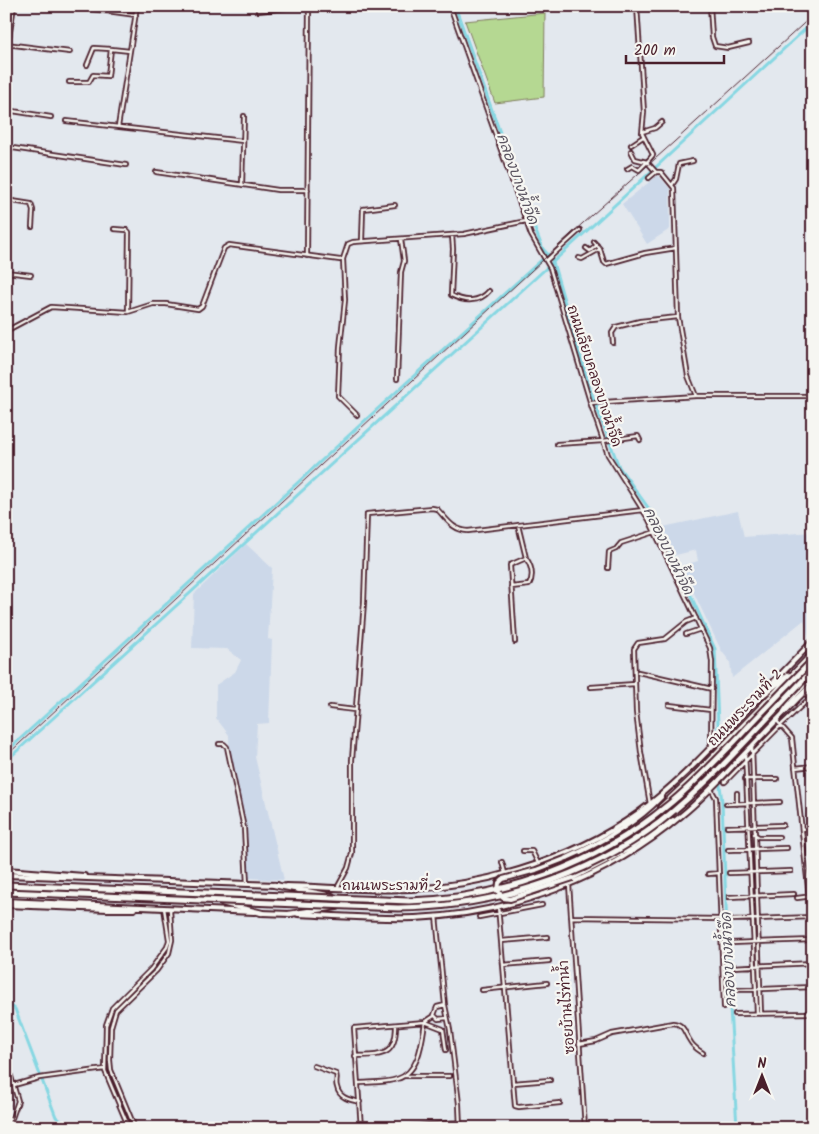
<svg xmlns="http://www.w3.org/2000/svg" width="819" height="1134" font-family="Kalam,'Playpen Sans Thai',sans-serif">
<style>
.built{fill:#ccd8e9}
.green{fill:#b5d892;stroke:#807c5e}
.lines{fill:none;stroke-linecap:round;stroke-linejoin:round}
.canal{stroke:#87d7e2;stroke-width:3}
.minor-casing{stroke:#4a1f2b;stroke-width:6}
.secondary-casing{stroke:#4a1f2b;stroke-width:8}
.trunk-casing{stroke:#4a1f2b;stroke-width:8}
.minor{stroke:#f6f6f2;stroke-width:2.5}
.secondary{stroke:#f6f6f2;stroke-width:4}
.trunk{stroke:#f6f6f2;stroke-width:4.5}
.rail{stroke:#4a1f2b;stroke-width:1}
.secondary-bridge-casing{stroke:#4a1f2b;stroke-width:8;stroke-linecap:butt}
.motorway-bridge-casing{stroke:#4a1f2b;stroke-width:9;stroke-linecap:butt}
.secondary-bridge{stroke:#f6f6f2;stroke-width:4}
.motorway-bridge{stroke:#f6f6f2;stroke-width:5}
.labels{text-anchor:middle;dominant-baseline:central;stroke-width:4.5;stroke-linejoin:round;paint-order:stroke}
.street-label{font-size:14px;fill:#4a1f2b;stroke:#f6f6f2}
.water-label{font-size:15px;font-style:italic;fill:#5c5662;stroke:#f6f6f2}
</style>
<rect width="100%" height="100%" fill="#e3e8ee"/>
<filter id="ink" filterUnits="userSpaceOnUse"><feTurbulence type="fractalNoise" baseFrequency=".02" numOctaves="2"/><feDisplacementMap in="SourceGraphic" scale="10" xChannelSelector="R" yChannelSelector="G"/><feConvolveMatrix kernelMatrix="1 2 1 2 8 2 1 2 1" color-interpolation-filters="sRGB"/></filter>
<g filter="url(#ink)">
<path class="built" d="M658,175L670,189V229L647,244L622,204Z
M738,511L744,537L813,532V634L809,638L804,620L732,678L730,662L721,650L681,566L698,561L696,550L676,555L663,527Z
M246,544L272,568L268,639L272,640L269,723L257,724L255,757L284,880L249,878L247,835L235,774L230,769L229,735L216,718V685L235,672L241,660L227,649L192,648L194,594Z"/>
<path class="green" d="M545,13L544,97L495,103L465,21Z"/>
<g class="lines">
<path class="canal" d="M455,6L530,217L543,249L552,259L590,389L619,467L652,513L677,565L715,649L718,725L717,751
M6,752L372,414L548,254
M717,760L722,802L730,1007L737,1128
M6,761L553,262L813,22
M6,1002L15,1009L56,1117L70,1128"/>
<g class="minor-casing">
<path id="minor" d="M70,6L136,15
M258,6V11L305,6
M450,6L531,235L550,268L591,405L608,455L649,520L710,648L712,662L711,747
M637,6L644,112L642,133L653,155L647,162L656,172
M710,6L712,37L715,46L728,48L749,43
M812,32L813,36
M6,44L70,52
M8,44L14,6
M87,65L94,48L111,49
M69,82H89L93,75L108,76L111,49L130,51
M6,110L51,117
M66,121L243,141
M118,127L137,6
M642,132L655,128L662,122
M631,145L643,137
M6,147L126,165
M627,169L632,166L639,170L647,162L635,159L631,151
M156,172L278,190H308
M649,178L656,172H661L674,188L678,317L688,376L696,396
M242,185L244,116
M672,185L676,179L679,164L693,161
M6,200L31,204L33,210L32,227
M114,229L127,230L129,232L128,312
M452,235L453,249L451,295C464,302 479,303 489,291
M362,241L363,209L395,205
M594,242L600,249
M586,248L590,251L597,245
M307,256L309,6
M579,258L582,259L600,249L604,262L606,264L645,253L676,248
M343,259L345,300L340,347L338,396L357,415
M547,260L580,230
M6,272L31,275
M6,331L51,307L128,312L153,304H166L198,309L202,306L224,248L229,245L340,260L343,259L348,244L353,242L464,234L526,221
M613,343L612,333L616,327L640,321L678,317
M397,379L401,272L404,261L401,239
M590,403L696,396H813
M557,444L603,441L638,436L640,440
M608,568L609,552L616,549L621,543L655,532
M511,587L529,585C534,576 532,567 526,558
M686,634L701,629
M515,642L510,565L526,558L518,525
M638,672L712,689
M591,687L635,684
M804,692L813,703
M669,705L711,710
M330,707L355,710
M776,720L792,738L809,897
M219,744H224L227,747L244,828L247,884
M752,747L761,1014
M745,753L757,1013
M795,768L813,766
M745,779H777
M725,782L781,725L813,695
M711,789L716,798L724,1007
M737,793V804
M650,804L641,752L636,712L634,649L638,643L665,639L686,622L696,618
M726,804L780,802
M727,827L783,825
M802,829L813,828
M754,834L759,837H779
M728,850L787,848
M523,851H532L538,863
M502,862L505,873
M729,873L791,871
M708,874L719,873
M569,884L585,1128
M337,888L348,868L352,853V760L364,602L367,514L432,508L437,509C447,519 452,530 468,531L643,510
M729,897L794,894
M797,898L813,896
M498,906L515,1106L519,1107L560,1103
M436,916L445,1005L450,1030L459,1104L460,1128
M479,917L542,905
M571,917L721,919
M730,920L813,917
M501,941L548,937
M731,943L813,940
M503,965L549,961
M732,967L813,963
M482,990L547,983
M734,990L813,987
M445,1005L437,1007L434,1015L438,1019L447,1018
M735,1014L813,1013
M579,1044L596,1041L612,1034L673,1023C685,1024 684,1033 690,1041C693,1047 697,1049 703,1053
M355,1056C382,1055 396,1057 396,1025
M6,1059L18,1101L12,1118L6,1121
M314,1066L336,1074C338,1079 335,1082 337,1087C339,1098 350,1100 360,1102
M404,1076H450
M358,1083C371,1082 386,1083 397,1079C420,1072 422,1041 425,1022L434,1016
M513,1083L550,1080
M14,1085L39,1078L105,1069
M6,1088H7
M6,1106L7,1105
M129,1128L105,1071L106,1025L112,1008L151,969L167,947L169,940L164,908
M135,1128L111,1070L110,1060L111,1027L116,1010L157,970L169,953L172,940L170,909
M361,1128L354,1028L425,1022L443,1029L446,1050
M398,1128L460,1122"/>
</g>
<g class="secondary-casing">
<path id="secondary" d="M764,692L813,641
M567,858C601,843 635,824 661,797
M6,870L84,876
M6,875L277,885
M573,878L627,850L673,820
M286,886C328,887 369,891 411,889C493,885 586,855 650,804C689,773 722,736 756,700
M6,901L254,912
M6,905L108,909H134
M261,913L291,914
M298,914C337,916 376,919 415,918C513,914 608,878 682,815C708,794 729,769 752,746C772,725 792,704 813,683"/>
</g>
<g class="trunk-casing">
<path id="trunk" d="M754,702L788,675
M784,712L795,695L813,675
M661,807L694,776L813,653
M274,885L332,896
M222,903L262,913
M289,914L337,907"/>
</g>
<use href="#minor" class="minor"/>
<use href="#secondary" class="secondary"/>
<use href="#trunk" class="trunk"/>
<path class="rail" d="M6,756L583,223L674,142L813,15"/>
<g class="secondary-bridge-casing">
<path id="secondary-bridge" d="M567,858L536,870L503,879L499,883L498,891L503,898L510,899L573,878"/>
</g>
<g class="motorway-bridge-casing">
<path id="motorway-bridge" d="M6,885L409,901C503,898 595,866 668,805C692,786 712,764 734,742C760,714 786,687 813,660
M6,892L398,908C491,907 585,879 660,822C716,778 763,721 813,670"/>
</g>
<use href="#secondary-bridge" class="secondary-bridge"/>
<use href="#motorway-bridge" class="motorway-bridge"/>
</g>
</g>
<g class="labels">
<g class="street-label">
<text transform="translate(594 376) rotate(72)">ถนนเลียบคลองบางน้ำจืด</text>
<text transform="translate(745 708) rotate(-46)">ถนนพระรามที่ 2</text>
<text x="392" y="886">ถนนพระรามที่ 2</text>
<text transform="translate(567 1007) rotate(-94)">ซอยบ้านไร่ท่าน้ำ</text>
</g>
<g class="water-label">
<text transform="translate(517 179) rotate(70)">คลองบางน้ำจืด</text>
<text transform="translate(668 551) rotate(64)">คลองบางน้ำจืด</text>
<text transform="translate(729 960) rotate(-93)">คลองบางน้ำจืด</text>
</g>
</g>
<rect width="819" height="1134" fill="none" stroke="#f6f6f2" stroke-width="25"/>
<rect x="12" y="12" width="794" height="1109" fill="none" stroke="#4a1f2b" stroke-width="2" filter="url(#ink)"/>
<g transform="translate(762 1076)" stroke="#f6f6f2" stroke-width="4" paint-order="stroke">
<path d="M0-4L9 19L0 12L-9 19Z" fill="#4a1f2b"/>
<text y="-8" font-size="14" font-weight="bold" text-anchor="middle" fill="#4a1f2b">N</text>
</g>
<path d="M626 55v8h98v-8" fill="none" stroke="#4a1f2b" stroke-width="2.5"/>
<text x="634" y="55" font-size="15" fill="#4a1f2b" stroke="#f6f6f2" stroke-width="4" paint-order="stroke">200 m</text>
</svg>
